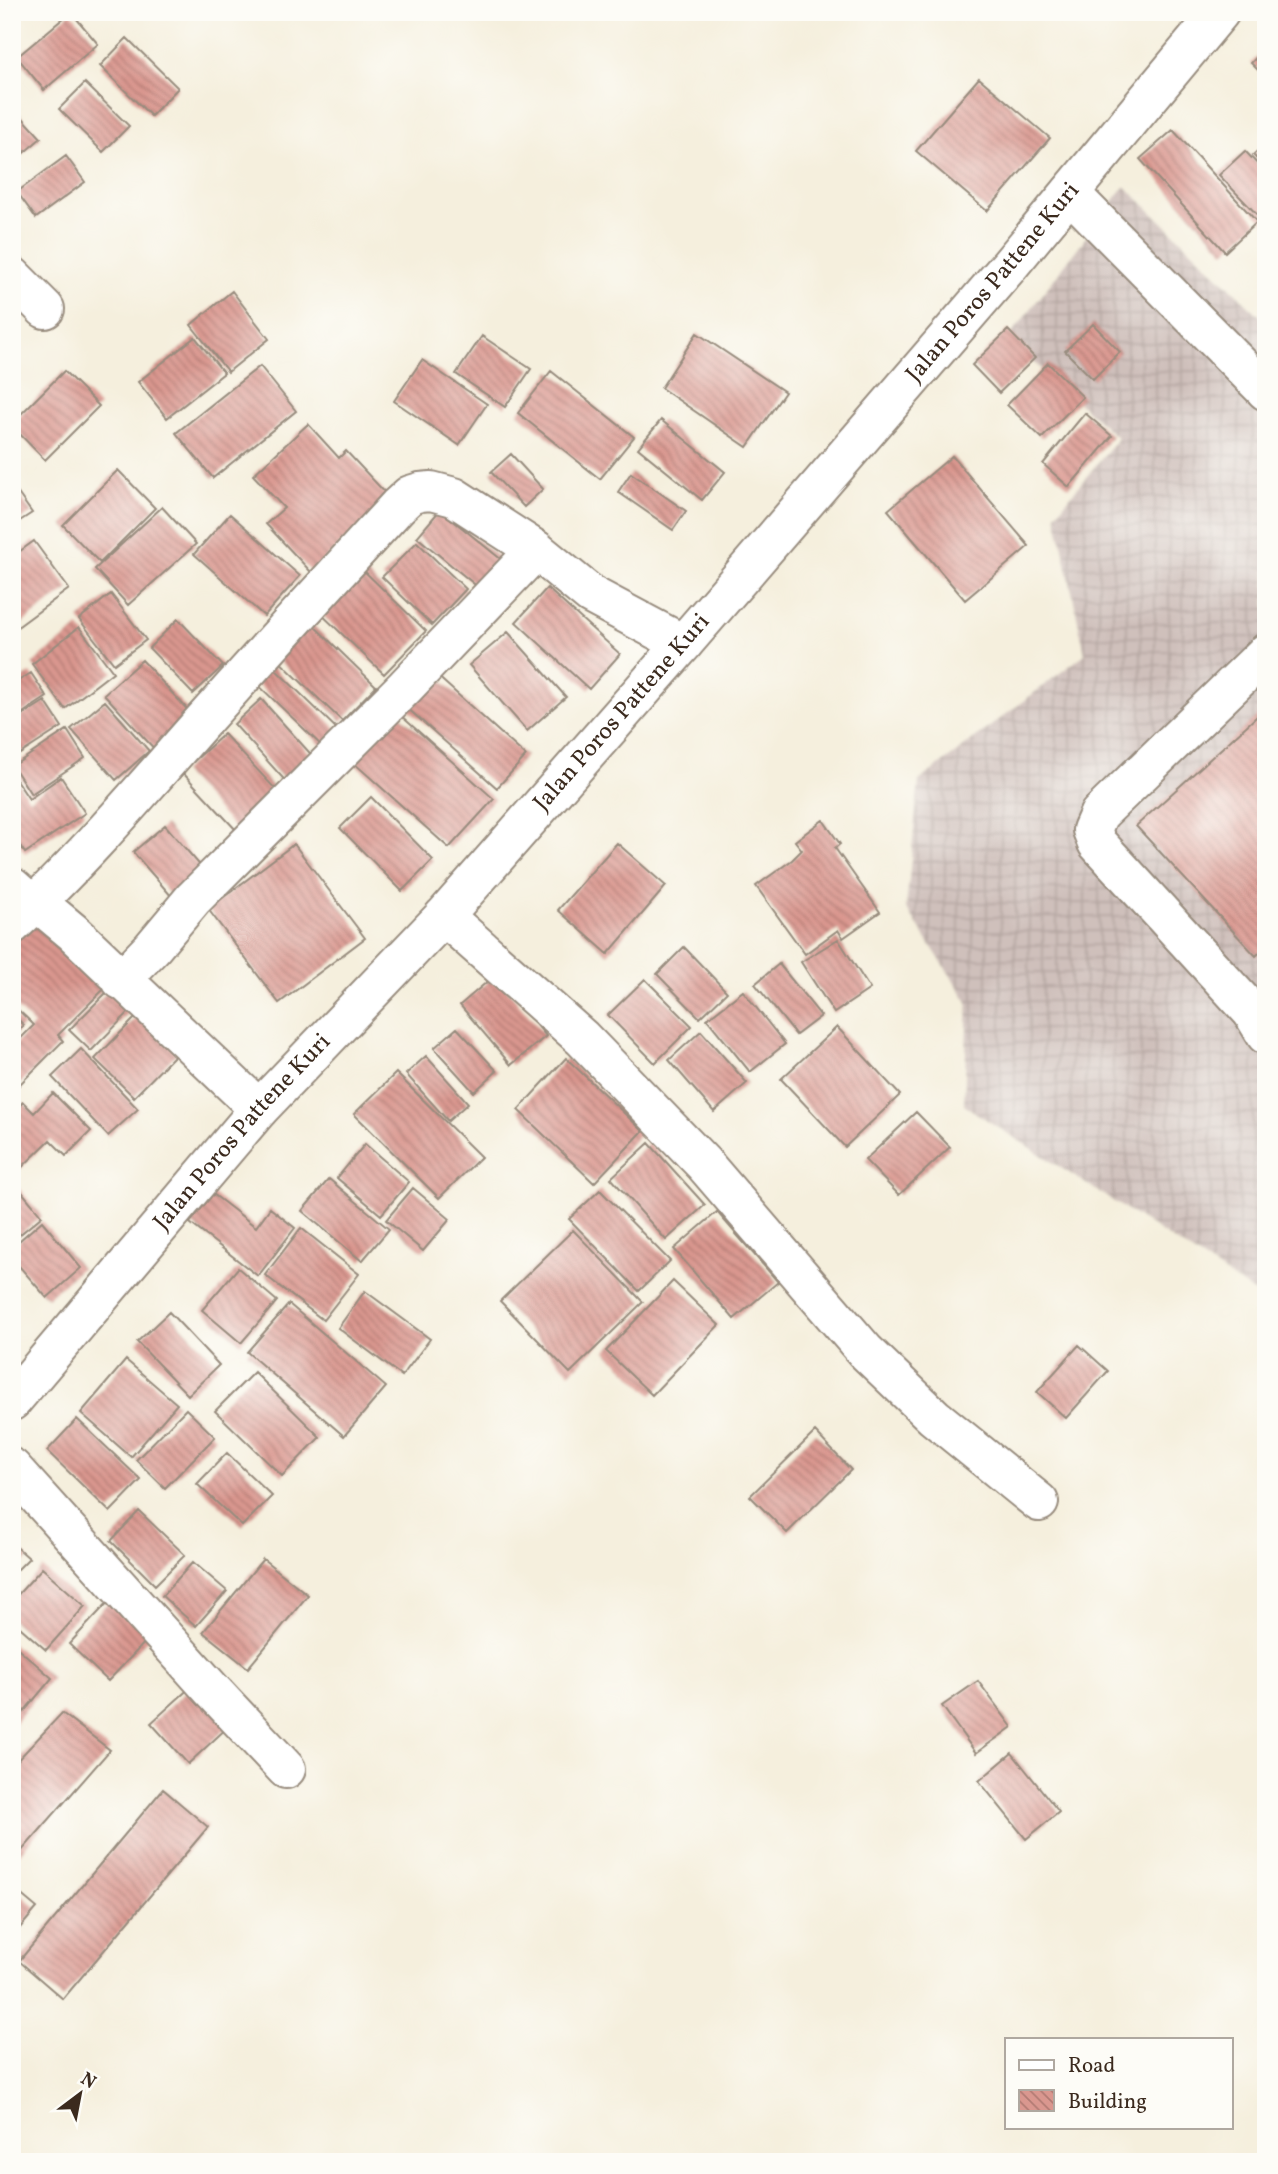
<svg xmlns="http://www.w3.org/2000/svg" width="1278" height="2174" font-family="Vollkorn,serif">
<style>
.industrial{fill:url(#industrial-grid)}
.building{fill:url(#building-back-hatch)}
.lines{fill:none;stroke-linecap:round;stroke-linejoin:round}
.minor-casing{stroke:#988c7e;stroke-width:42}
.minor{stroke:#fff;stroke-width:38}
.labels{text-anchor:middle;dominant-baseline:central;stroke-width:5;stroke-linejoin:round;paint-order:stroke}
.street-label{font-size:24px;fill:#3b2a1e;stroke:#fdfcf7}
</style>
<defs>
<pattern id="industrial-grid" width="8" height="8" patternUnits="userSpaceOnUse" patternTransform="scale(1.75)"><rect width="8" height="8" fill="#cfc0bb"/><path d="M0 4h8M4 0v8" fill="none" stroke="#b3a5a0"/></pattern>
<pattern id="building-back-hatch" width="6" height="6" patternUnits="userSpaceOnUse" patternTransform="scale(1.75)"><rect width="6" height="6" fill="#da978f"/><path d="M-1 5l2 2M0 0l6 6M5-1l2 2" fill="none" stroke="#b27b74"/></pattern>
</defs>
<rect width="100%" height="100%" fill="#fdfcf7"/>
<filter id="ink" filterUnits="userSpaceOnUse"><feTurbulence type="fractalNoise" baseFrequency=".0143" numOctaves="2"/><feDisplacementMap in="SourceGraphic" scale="14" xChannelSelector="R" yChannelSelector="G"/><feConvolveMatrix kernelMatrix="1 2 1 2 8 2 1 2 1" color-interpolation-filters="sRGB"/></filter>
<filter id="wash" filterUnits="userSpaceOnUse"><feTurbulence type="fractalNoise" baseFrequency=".00686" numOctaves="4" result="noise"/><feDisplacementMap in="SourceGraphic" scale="28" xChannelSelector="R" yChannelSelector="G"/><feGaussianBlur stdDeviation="1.57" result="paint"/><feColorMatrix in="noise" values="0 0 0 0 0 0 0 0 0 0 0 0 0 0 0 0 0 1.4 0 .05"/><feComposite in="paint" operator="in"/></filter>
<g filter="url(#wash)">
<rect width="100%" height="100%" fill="#f5efdd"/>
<path class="industrial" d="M1125,186L1266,322V1300L964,1105L968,1002L906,908L919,781L1085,654L1056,514L1118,438L1008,339Z"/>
<g id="blocks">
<path class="building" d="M71,12L98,44L44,90L17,57Z
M127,38L178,88L151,116L100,66Z
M1266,48V78L1251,63Z
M979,78L1050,138L987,211L916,151Z
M85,83L129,126L103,152L59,109Z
M12,106L41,138L12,163Z
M1173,130L1257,222L1225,252L1140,159Z
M1266,143V168L1253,155Z
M1245,151L1266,173V224L1219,175Z
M66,156L85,182L36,218L17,192Z
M232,291L269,339L228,372L191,325Z
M1093,324L1120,352L1093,379L1065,351Z
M1008,330L1035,358L999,393L972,365Z
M697,333L785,392L747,447L661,388Z
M482,336L531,369L505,407L456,374Z
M195,337L224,373L167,418L138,382Z
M422,360L487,404L459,445L394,401Z
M1048,363L1083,397L1042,438L1007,405Z
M260,366L296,411L213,478L176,433Z
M64,371L99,406L45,460L12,426V423Z
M551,371L634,437L600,479L518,413Z
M1085,413L1112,436L1069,487L1043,464Z
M661,420L725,472L702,500L638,448Z
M308,424L339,458L346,451L391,499L311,572L266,524L284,508L253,475Z
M511,454L543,489L524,507L491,472Z
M952,456L1029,546L965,600L888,510Z
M118,470L155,508L100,563L63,525Z
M631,473L686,511L673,530L618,492Z
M12,485L32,513L12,526Z
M162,507L196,544L128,605L95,569Z
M440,510L513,569L490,597L417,537Z
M230,514L300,576L264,616L194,554Z
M34,541L69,589L12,631V557Z
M417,542L466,589L432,625L382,577Z
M360,567L426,631L384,674L318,611Z
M547,588L620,654L589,689L516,622Z
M111,594L146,640L114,664L79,619Z
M178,619L223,666L193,694L149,648Z
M310,622L376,686L342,721L275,657Z
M79,627L113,672L65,709L32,664Z
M508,632L566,697L527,731L469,665Z
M142,660L197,720L159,754L104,694Z
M271,665L338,730L323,747L255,682Z
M12,673L18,681L31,673L47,697L12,720Z
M434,673L526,756L497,788L405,706Z
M261,699L317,761L290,786L234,724Z
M45,701L62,727L20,754L12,743V722Z
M105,701L149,751L116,780L71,729Z
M1266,708V946L1256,956L1136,826Z
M399,714L494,799L449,848L354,763Z
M67,730L85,758L31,794L13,766Z
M224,734L279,793L237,831L182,772Z
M12,774L29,799L61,777L85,813L25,853L12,834Z
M371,797L433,860L402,891L340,828Z
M823,820L840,844L835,848L880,912L843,938L838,930L805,954L756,886L792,860L802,850L795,841Z
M165,825L204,870L172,897L133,852Z
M617,843L666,886L608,954L558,910Z
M294,844L365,938L279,1003L208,909Z
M42,908L114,979L58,1035L63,1041L14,1090L12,1088V1047L34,1025L12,1004V938Z
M838,939L870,989L834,1013L801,962Z
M684,947L727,992L700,1018L657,974Z
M779,964L821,1016L796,1035L755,984Z
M495,975L546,1036L511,1065L460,1005Z
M645,979L692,1026L655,1063L608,1015Z
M114,985L136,1005L91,1051L69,1030Z
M743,991L785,1044L750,1072L707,1019Z
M12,1014L24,1025L12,1038Z
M138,1015L177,1053L134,1097L95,1059Z
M837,1027L900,1095L845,1147L781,1079Z
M457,1028L497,1071L474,1092L434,1048Z
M701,1031L747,1083L714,1112L669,1060Z
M81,1049L138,1109L108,1136L52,1077Z
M426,1056L468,1103L448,1121L406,1074Z
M566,1058L643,1131L594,1183L518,1110Z
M396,1073L481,1157L439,1198L354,1114Z
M53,1093L91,1131L66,1156L50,1140L16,1173L12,1169V1113L23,1102L34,1113Z
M916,1112L950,1147L899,1195L865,1160Z
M649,1143L705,1205L666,1240L611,1178Z
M365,1144L409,1182L381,1215L337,1178Z
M329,1179L389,1229L362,1261L302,1211Z
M12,1180L42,1216L12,1241Z
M413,1188L450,1219L423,1251L386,1220Z
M600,1190L670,1261L639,1291L569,1219Z
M213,1194L256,1227L270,1208L295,1228L258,1276L190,1223Z
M717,1212L778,1282L734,1319L674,1249Z
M42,1221L81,1268L47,1298L12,1258V1247Z
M301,1228L359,1274L323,1320L265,1275Z
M573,1230L643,1302L570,1373L500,1301Z
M238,1268L277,1301L241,1343L202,1310Z
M673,1281L719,1325L652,1395L606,1351Z
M365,1291L430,1339L402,1376L338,1328Z
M289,1304L386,1387L344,1436L247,1352Z
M169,1312L219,1365L188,1395L137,1342Z
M1079,1345L1108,1371L1066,1418L1037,1392Z
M126,1360L177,1404L131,1457L81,1413Z
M254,1372L320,1437L282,1476L215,1411Z
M186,1409L215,1437L165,1488L136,1460Z
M77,1419L141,1480L110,1512L47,1451Z
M815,1432L851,1470L787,1533L750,1496Z
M227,1453L272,1496L242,1526L197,1484Z
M139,1511L185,1555L155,1585L111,1541Z
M12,1543L29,1558L12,1575Z
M263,1559L308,1595L248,1668L203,1632Z
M193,1562L227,1591L196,1626L162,1596Z
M42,1568L85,1606L46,1650L12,1620V1601Z
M112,1598L151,1636L108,1681L69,1644Z
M12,1643L52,1678L12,1726Z
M978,1681L1012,1727L976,1753L942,1706Z
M193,1685L230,1725L188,1764L151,1723Z
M62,1713L110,1750L12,1862V1766Z
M1012,1753L1059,1812L1026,1839L979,1781Z
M163,1789L208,1827L63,1999L19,1961Z
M12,1887L37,1908L12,1937Z"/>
</g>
</g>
<g filter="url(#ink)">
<use href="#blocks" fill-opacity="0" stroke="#988c7e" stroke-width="2"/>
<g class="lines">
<g class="minor-casing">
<g id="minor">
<path d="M1070,193L1266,391"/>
<path d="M12,276L45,309"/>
<path d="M1266,653L1099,814L1092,830L1097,843L1252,1012L1266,1035"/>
<path d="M12,887L21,895L38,903L74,933L259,1109"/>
<path d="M444,916L582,1038L705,1165L865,1351L934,1417L1039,1502"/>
<path d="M12,925C80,863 140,792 201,723C266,650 332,578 398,506L410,495L420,492L431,491L454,497L536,550L591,595L683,644"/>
<path d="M121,980L152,948L193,899L405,687L536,550"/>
<path id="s1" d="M12,1401L259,1109L444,916L683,644L1009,266L1220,12"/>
<path d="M12,1468L211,1689L286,1769"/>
</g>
</g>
<use href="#minor" class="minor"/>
</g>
</g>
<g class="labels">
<g class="street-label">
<text stroke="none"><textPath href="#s1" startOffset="1488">Jalan Poros Pattene Kuri</textPath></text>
<text stroke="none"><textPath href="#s1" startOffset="920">Jalan Poros Pattene Kuri</textPath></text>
<text stroke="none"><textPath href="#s1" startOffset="354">Jalan Poros Pattene Kuri</textPath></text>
</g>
</g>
<rect width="1278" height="2174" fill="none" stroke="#fdfcf7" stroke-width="42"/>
<rect x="1005" y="2038" width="228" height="91" fill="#fdfcf7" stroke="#afa8a0" stroke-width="2"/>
<rect x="1019" y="2060" width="35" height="10" fill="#ffffff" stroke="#afa8a0" stroke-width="2"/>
<text x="1068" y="2072" font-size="21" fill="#3b2a1e">Road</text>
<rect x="1019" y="2090" width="35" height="21" fill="url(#building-back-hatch)" stroke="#afa8a0" stroke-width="2"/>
<text x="1068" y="2108" font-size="21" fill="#3b2a1e">Building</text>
<g transform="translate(80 2094) rotate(32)" stroke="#fdfcf7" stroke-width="5" paint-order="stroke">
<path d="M0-5L12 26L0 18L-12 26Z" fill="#3b2a1e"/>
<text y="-10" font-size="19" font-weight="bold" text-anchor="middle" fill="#3b2a1e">N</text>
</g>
</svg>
